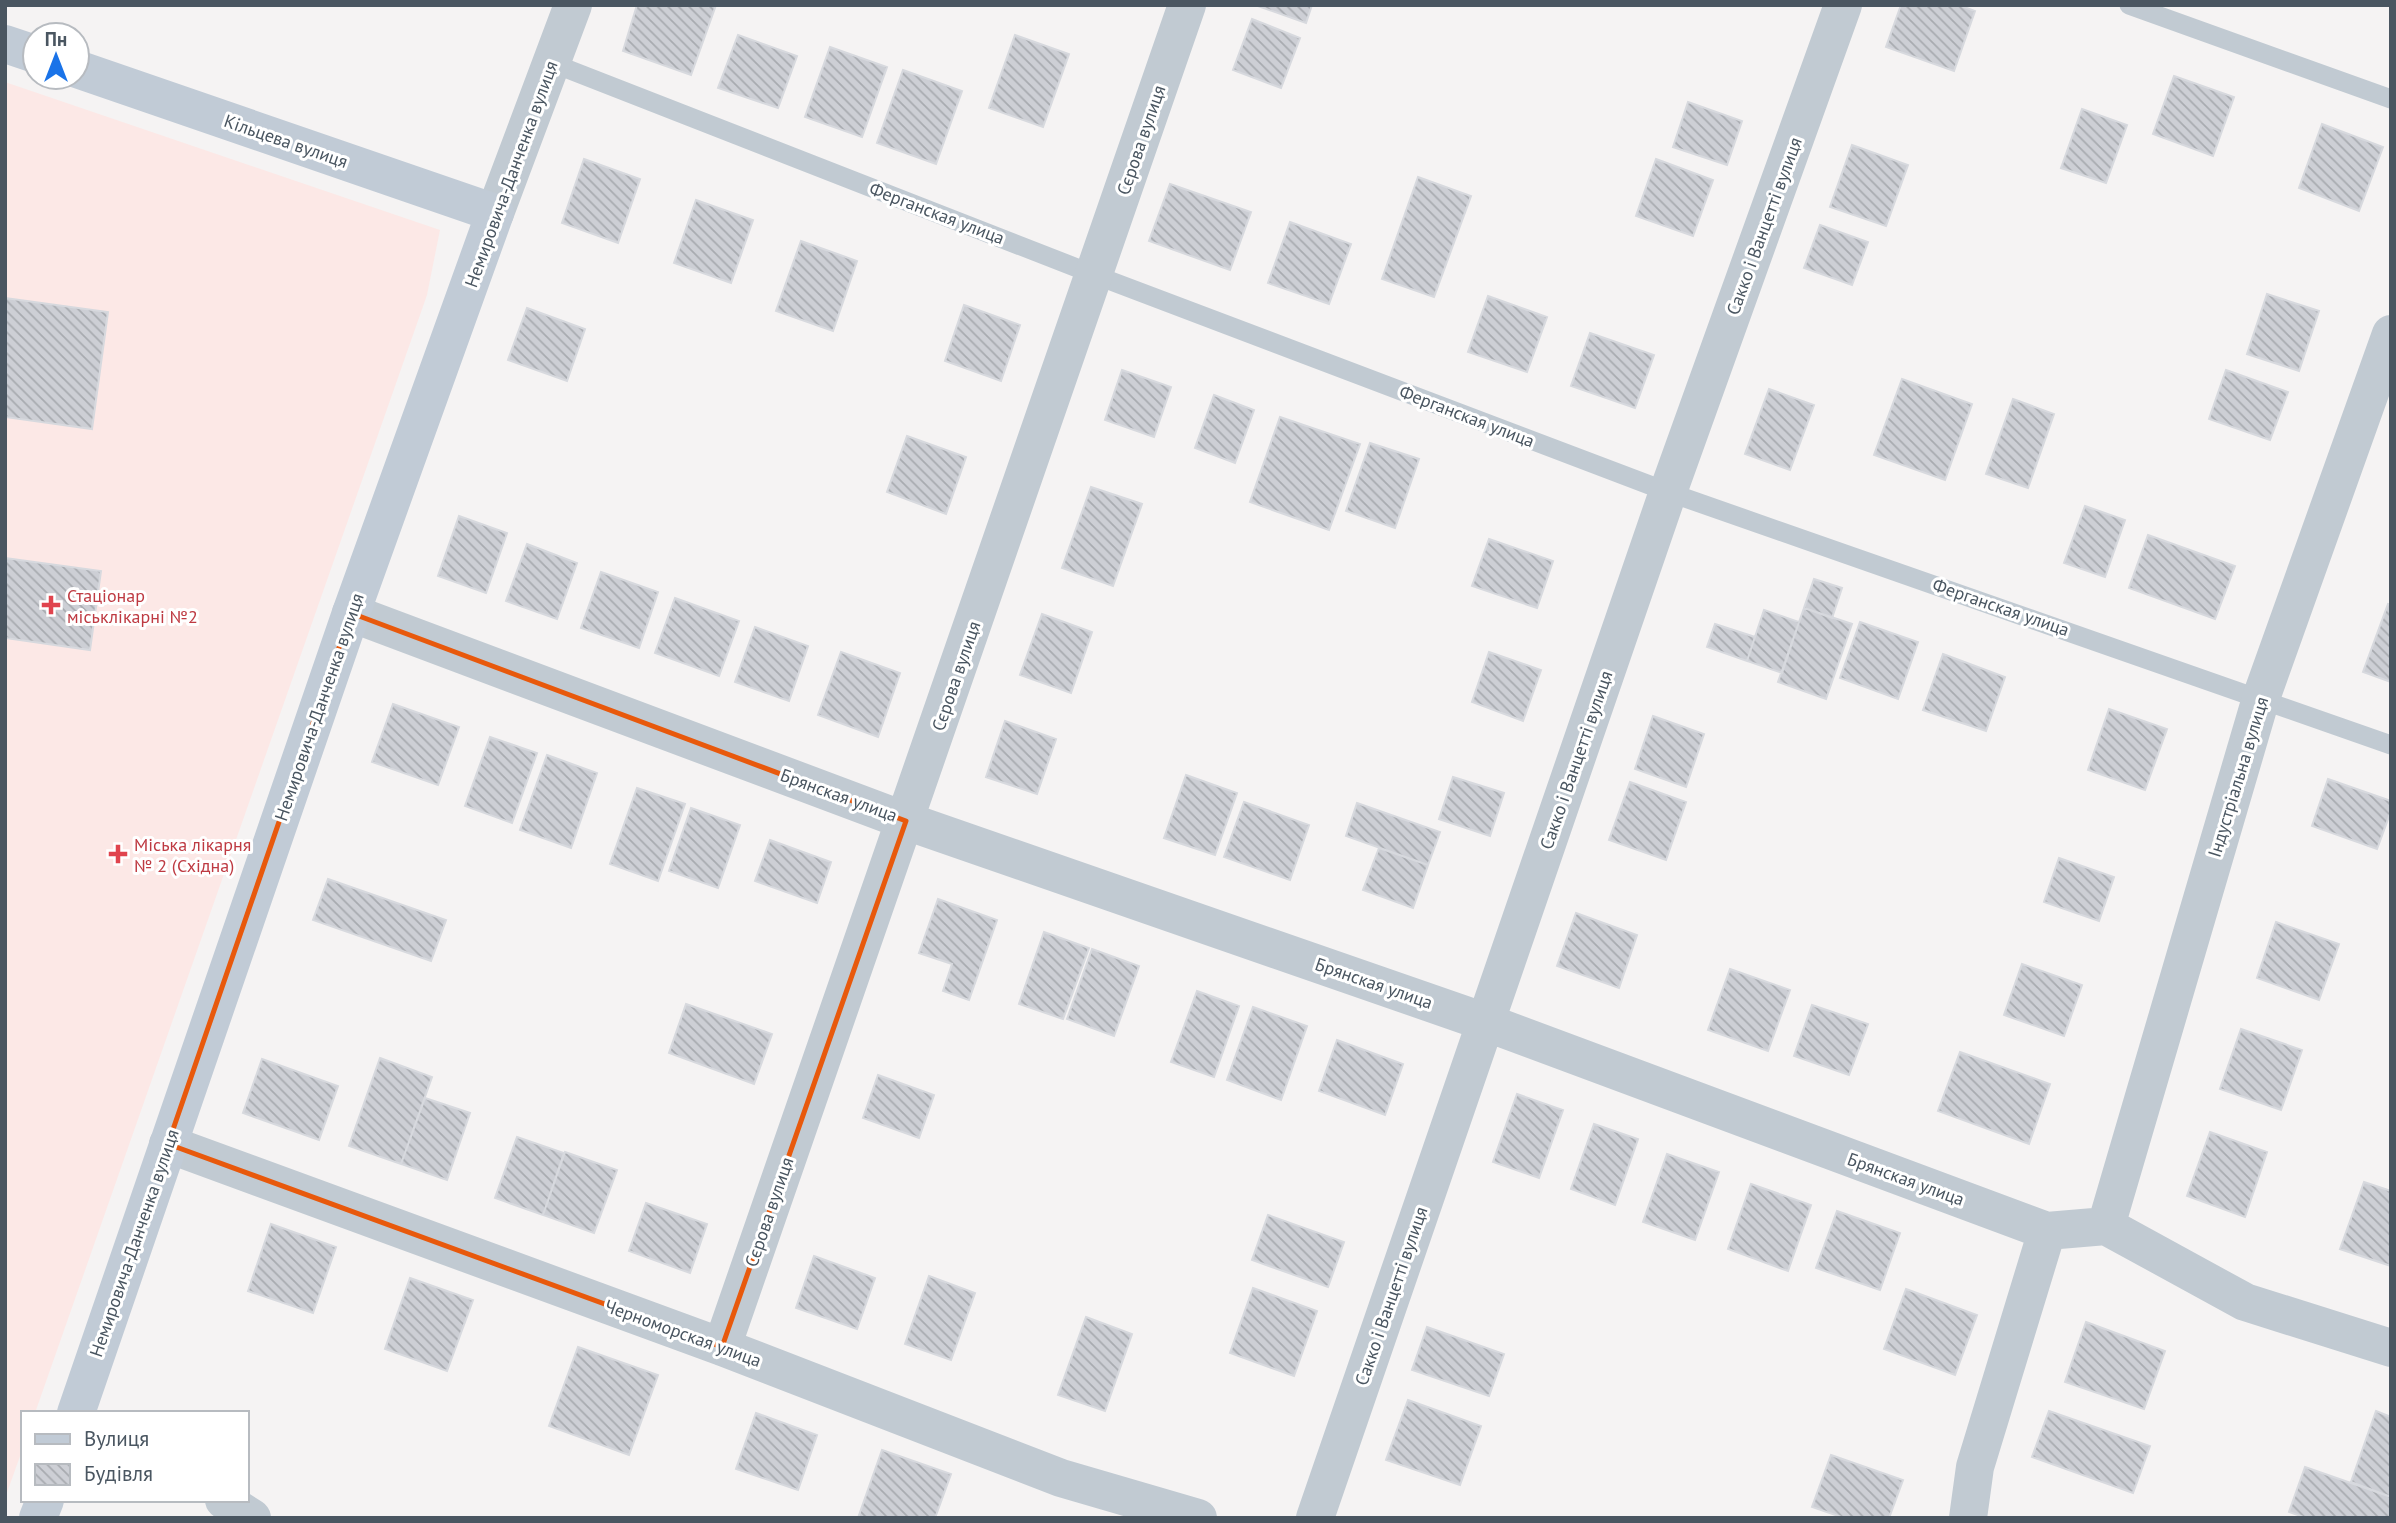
<svg xmlns="http://www.w3.org/2000/svg" width="2396" height="1523" font-family="'PT Sans',sans-serif">
<style>
.medical{fill:#fce8e6}
.building{fill:url(#building-back-hatch);stroke:#d7d9de;stroke-width:2}
.lines{fill:none;stroke-linecap:round;stroke-linejoin:round}
.lane{stroke:#c1cad2;stroke-width:19}
.street{stroke:#c1cad2;stroke-width:38}
.secondary{stroke:#c1cbd6;stroke-width:38}
.marked{fill:none;stroke:#e8590c;stroke-width:5;stroke-linejoin:round}
.health-dot{fill:#e0444e;stroke:#fff;stroke-width:2.5}
.labels{text-anchor:middle;dominant-baseline:central;stroke-width:6;stroke-linejoin:round;paint-order:stroke}
.street-label{font-size:18px;fill:#4a5661;stroke:#fff}
.health-label{font-size:18px;fill:#be3a42;stroke:#fff;text-anchor:start}
</style>
<defs>
<pattern id="building-back-hatch" width="6" height="6" patternUnits="userSpaceOnUse" patternTransform="scale(1.75)"><rect width="6" height="6" fill="#cdcfd5"/><path d="M-1 5l2 2M0 0l6 6M5-1l2 2" fill="none" stroke="#a8abb0"/></pattern>
</defs>
<rect width="100%" height="100%" fill="#f5f3f3"/>
<path class="medical" d="M5,82L440,230L427,295L35,1413H23V1448L5,1498Z"/>
<path class="building" d="M637,5H716L691,75L623,51Z
M1255,5H1312L1306,23Z
M1901,5H1959L1975,11L1954,71L1886,47Z
M1252,19L1300,38L1281,88L1233,70Z
M738,35L797,56L778,108L718,88Z
M1015,35L1069,54L1043,127L989,108Z
M830,47L887,67L862,137L805,117Z
M903,70L962,91L936,164L877,143Z
M2174,76L2234,97L2213,156L2153,134Z
M1688,102L1742,121L1727,165L1673,147Z
M2082,109L2127,125L2106,183L2061,168Z
M2322,124L2383,147L2359,211L2299,188Z
M1852,145L1908,165L1886,226L1830,207Z
M584,159L640,179L618,243L562,223Z
M1656,159L1713,180L1693,236L1636,216Z
M1418,177L1471,196L1434,297L1382,279Z
M1170,184L1251,212L1230,270L1149,241Z
M696,200L753,220L731,283L674,263Z
M1290,222L1351,244L1329,304L1268,283Z
M1820,225L1868,242L1852,285L1804,268Z
M801,241L857,261L833,331L776,311Z
M2267,294L2319,311L2299,371L2247,354Z
M1488,296L1547,317L1527,372L1468,352Z
M5,298L108,312L92,429L5,417Z
M964,305L1020,325L1001,381L945,361Z
M527,308L585,329L567,381L508,360Z
M1590,333L1654,355L1635,408L1571,386Z
M1122,370L1171,387L1154,437L1105,420Z
M2226,370L2288,392L2270,440L2209,419Z
M1902,379L1972,404L1945,480L1874,455Z
M1769,389L1814,405L1790,470L1745,454Z
M1214,395L1254,410L1235,463L1195,448Z
M2013,399L2054,414L2028,488L1986,474Z
M1280,417L1360,444L1329,530L1250,502Z
M907,436L966,457L946,514L887,492Z
M1370,443L1419,459L1395,528L1346,511Z
M1091,487L1142,504L1113,586L1062,568Z
M2085,506L2125,520L2105,577L2064,563Z
M459,516L507,533L486,593L438,576Z
M2148,535L2235,566L2215,619L2129,588Z
M1489,539L1553,561L1537,608L1472,586Z
M527,544L577,563L557,619L506,601Z
M5,558L101,571L90,650L5,638Z
M601,572L658,592L639,648L581,628Z
M1814,579L1842,588L1832,618L1804,608Z
M675,598L739,621L719,676L655,653Z
M2388,604L2391,605V682L2363,672Z
M1804,608L1852,624L1826,699L1778,682Z
M1764,610L1799,622L1782,673L1747,661Z
M1042,614L1092,632L1071,693L1020,675Z
M1860,622L1918,642L1898,699L1840,678Z
M1715,624L1755,637L1747,661L1707,647Z
M755,627L808,646L789,701L735,682Z
M841,652L900,673L878,737L818,715Z
M1489,652L1541,670L1523,721L1472,702Z
M1943,654L2005,677L1986,731L1923,710Z
M393,704L459,727L438,785L372,762Z
M2109,709L2167,729L2145,790L2088,770Z
M1653,716L1704,734L1686,787L1635,769Z
M1005,721L1056,739L1037,794L986,777Z
M490,737L537,753L512,823L465,806Z
M547,755L597,773L571,848L520,830Z
M1186,775L1237,793L1215,855L1164,838Z
M1453,777L1504,793L1490,836L1439,819Z
M2328,779L2391,801V811L2377,849L2312,826Z
M1630,782L1686,802L1666,860L1609,840Z
M637,788L685,804L658,881L610,864Z
M1244,802L1309,825L1290,880L1224,857Z
M1357,803L1440,832L1428,865L1346,836Z
M691,808L740,825L718,888L669,871Z
M770,840L831,862L817,903L755,881Z
M1379,848L1428,865L1413,908L1363,890Z
M2059,858L2114,877L2099,921L2044,902Z
M328,879L446,920L431,961L313,920Z
M938,899L997,920L969,1000L943,991L952,964L919,953Z
M1576,913L1637,935L1619,988L1557,966Z
M2276,922L2339,944L2319,1000L2257,978Z
M1044,932L1089,948L1063,1019L1019,1004Z
M1092,949L1139,966L1114,1036L1067,1019Z
M2022,964L2082,985L2064,1036L2004,1015Z
M1730,969L1790,990L1768,1051L1708,1030Z
M1197,991L1239,1006L1214,1077L1171,1062Z
M686,1004L772,1034L754,1084L669,1053Z
M1812,1005L1868,1024L1849,1075L1794,1056Z
M1253,1007L1307,1026L1281,1100L1227,1080Z
M2241,1029L2302,1050L2281,1110L2220,1089Z
M1337,1040L1403,1064L1385,1115L1319,1091Z
M1960,1052L2050,1084L2029,1144L1938,1111Z
M380,1058L432,1077L401,1164L349,1146Z
M262,1059L338,1086L319,1140L243,1113Z
M878,1075L934,1095L919,1138L863,1118Z
M1517,1094L1563,1110L1539,1178L1493,1162Z
M425,1098L470,1113L447,1180L401,1164Z
M1594,1124L1638,1139L1615,1205L1571,1189Z
M2210,1132L2267,1152L2245,1217L2187,1196Z
M517,1137L564,1153L543,1215L495,1198Z
M565,1152L617,1170L594,1233L543,1215Z
M1667,1154L1719,1172L1695,1240L1643,1222Z
M2364,1182L2391,1191V1266L2340,1249Z
M1751,1184L1811,1205L1788,1271L1728,1249Z
M646,1203L707,1224L690,1273L629,1251Z
M1837,1211L1900,1233L1880,1290L1816,1268Z
M1268,1215L1344,1242L1328,1287L1252,1260Z
M271,1224L336,1247L313,1313L248,1291Z
M814,1256L875,1278L857,1329L796,1308Z
M929,1276L975,1293L951,1360L905,1344Z
M410,1278L473,1300L447,1371L385,1349Z
M1253,1288L1317,1311L1294,1376L1230,1353Z
M1906,1289L1977,1315L1955,1375L1884,1349Z
M1086,1317L1132,1334L1105,1411L1058,1395Z
M2086,1322L2165,1351L2144,1409L2065,1382Z
M1427,1327L1504,1354L1489,1396L1412,1370Z
M578,1347L658,1375L629,1455L549,1426Z
M1408,1400L1481,1426L1460,1485L1386,1460Z
M2049,1411L2150,1446L2133,1493L2032,1457Z
M2376,1411L2391,1417V1497L2351,1482Z
M756,1413L817,1435L798,1490L736,1469Z
M882,1450L951,1474L935,1518H858Z
M1831,1455L1903,1480L1889,1518H1844L1812,1507Z
M2305,1467L2391,1497V1518H2306L2289,1512Z"/>
<g class="lines">
<path class="lane" d="M2129,5L2391,99
M552,63L1095,275L1668,492L2391,745"/>
<path class="street" d="M495,213L573,5
M351,613L906,821L1485,1022L2047,1231L2106,1226L2245,1302L2391,1348
M168,1144L722,1347L1061,1478L1198,1518
M2106,1226L2261,698L2391,334
M722,1347L1187,5
M224,1500L252,1518
M1315,1518L1668,492L1843,5
M1968,1518L1975,1467L2047,1231"/>
<path class="secondary" d="M5,44L35,54
M76,1413L351,613L495,213L77,69
M38,1518L45,1500"/>
</g>
<path class="marked" d="M351,613L906,821L722,1347L168,1144Z"/>
<g class="health-dot">
<path d="M47.5 594.5h7v7h7v7h-7v7h-7v-7h-7v-7h7z"/>
<path d="M114.5 843.5h7v7h7v7h-7v7h-7v-7h-7v-7h7z"/>
</g>
<g class="labels">
<g class="street-label">
<text transform="translate(1141 140) rotate(-71)">Сєрова вулиця</text>
<text transform="translate(286 141) rotate(19)">Кільцева вулиця</text>
<text transform="translate(511 174) rotate(-70)">Немировича-Данченка вулиця</text>
<text transform="translate(937 213) rotate(21)">Ферганская улица</text>
<text transform="translate(1764 226) rotate(-70)">Сакко і Ванцетті вулиця</text>
<text transform="translate(1467 416) rotate(21)">Ферганская улица</text>
<text transform="translate(2001 607) rotate(19)">Ферганская улица</text>
<text transform="translate(956 676) rotate(-71)">Сєрова вулиця</text>
<text transform="translate(319 707) rotate(-71)">Немировича-Данченка вулиця</text>
<text transform="translate(1576 760) rotate(-71)">Сакко і Ванцетті вулиця</text>
<text transform="translate(2238 777) rotate(-73)">Індустріальна вулиця</text>
<text transform="translate(839 795) rotate(20)">Брянская улица</text>
<text transform="translate(1374 983) rotate(19)">Брянская улица</text>
<text transform="translate(1906 1179) rotate(20)">Брянская улица</text>
<text transform="translate(769 1212) rotate(-71)">Сєрова вулиця</text>
<text transform="translate(134 1243) rotate(-71)">Немировича-Данченка вулиця</text>
<text transform="translate(1391 1296) rotate(-71)">Сакко і Ванцетті вулиця</text>
<text transform="translate(683 1333) rotate(20)">Черноморская улица</text>
</g>
<g class="health-label">
<text x="67" y="595">Стаціонар<tspan x="67" dy="21">міськлікарні №2</tspan></text>
<text x="134" y="844">Міська лікарня<tspan x="134" dy="21">№ 2 (Східна)</tspan></text>
</g>
</g>
<rect width="2396" height="1523" fill="none" stroke="#4a5661" stroke-width="14"/>
<rect x="21" y="1411" width="228" height="91" fill="#ffffff" stroke="#b7bbc0" stroke-width="2"/>
<rect x="35" y="1434" width="35" height="10" fill="#c1cbd6" stroke="#b7bbc0" stroke-width="2"/>
<text x="84" y="1446" font-size="21" fill="#4a5661">Вулиця</text>
<rect x="35" y="1464" width="35" height="21" fill="url(#building-back-hatch)" stroke="#b7bbc0" stroke-width="2"/>
<text x="84" y="1481" font-size="21" fill="#4a5661">Будівля</text>
<g transform="translate(56 56)"><circle r="33" fill="#ffffff" stroke="#b7bbc0" stroke-width="2"/>
<path d="M0-5L12 26L0 18L-12 26Z" fill="#1a73e8"/>
<text y="-10" font-size="19" font-weight="bold" text-anchor="middle" fill="#4a5661">Пн</text>
</g>
</svg>
